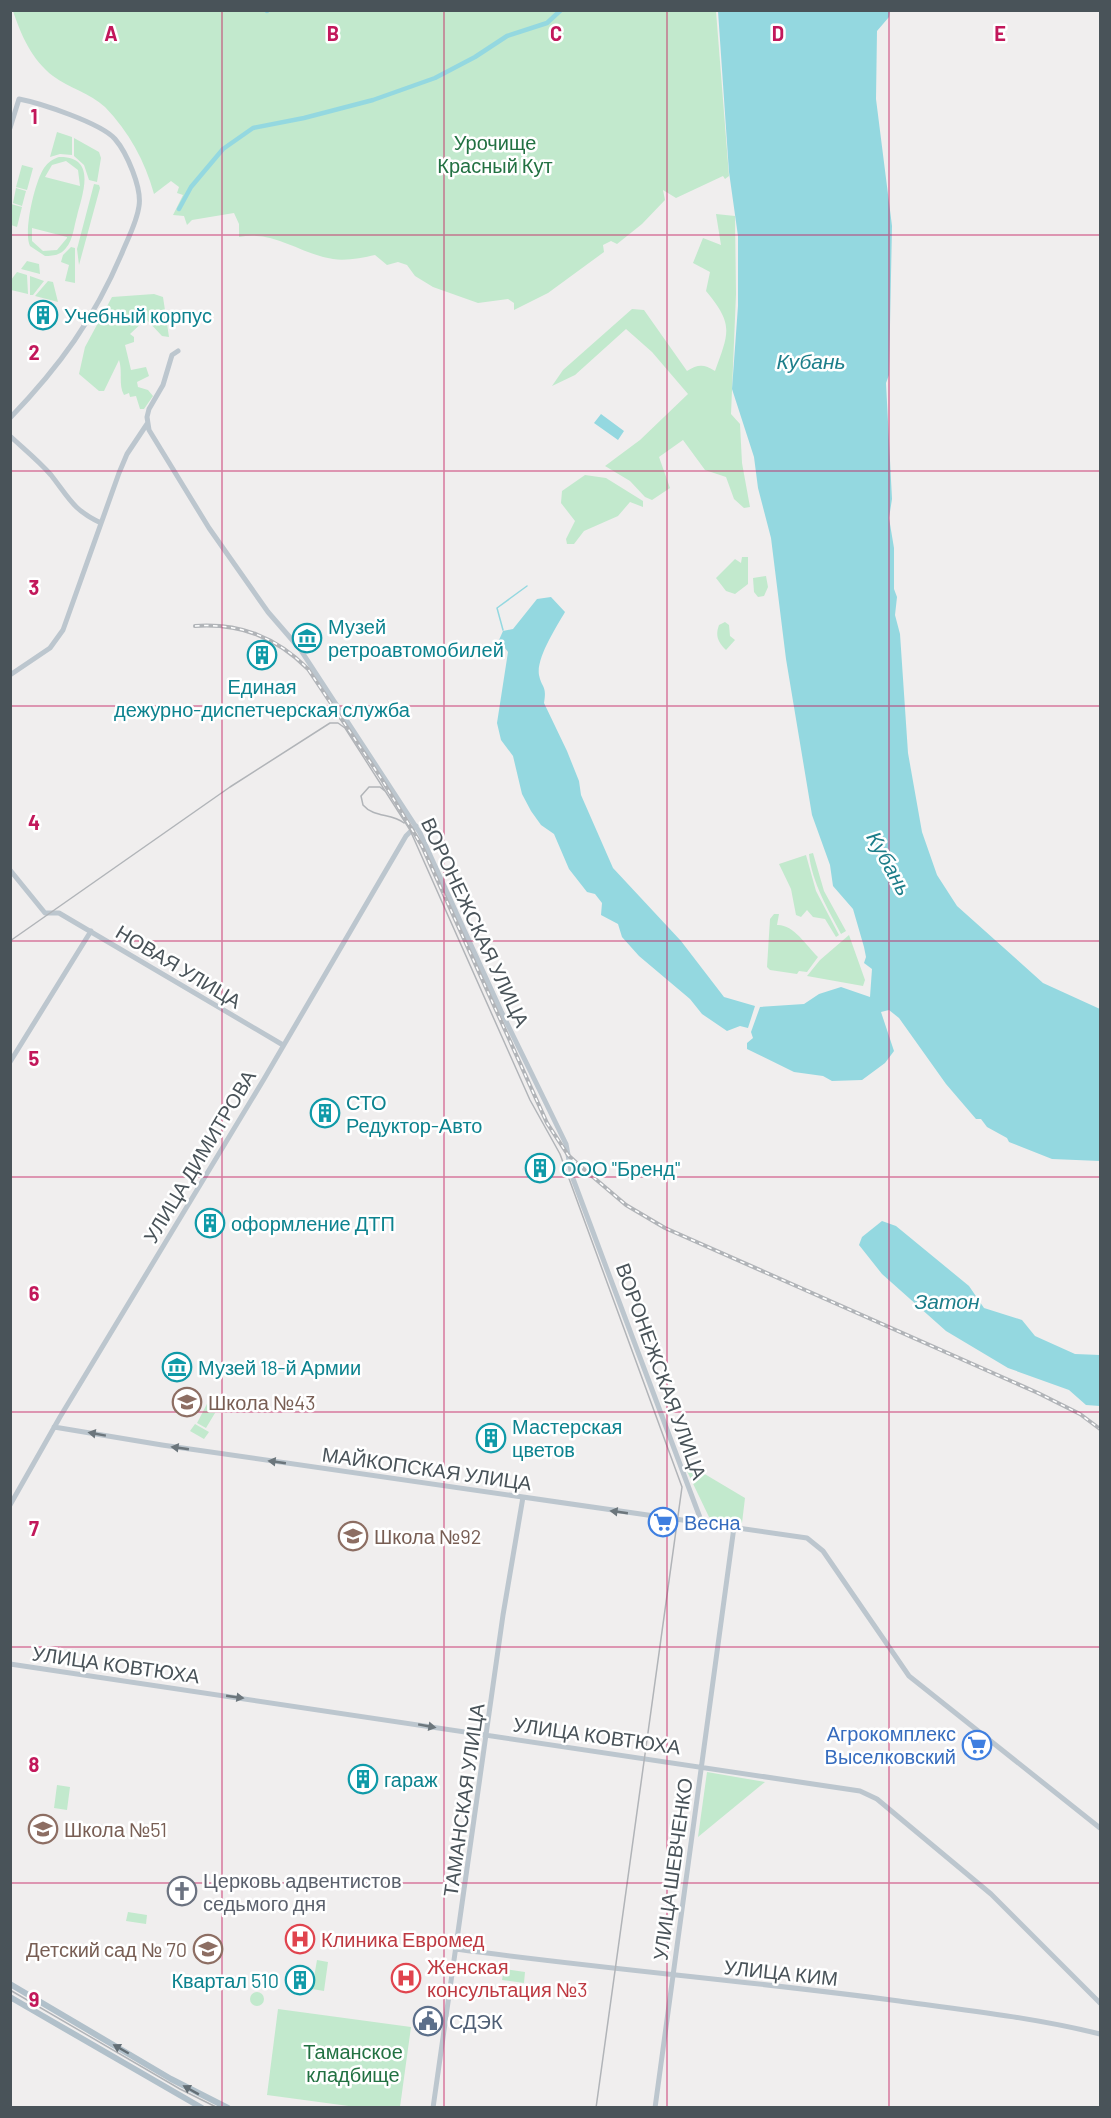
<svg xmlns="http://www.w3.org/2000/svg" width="1111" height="2118" font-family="Barlow,sans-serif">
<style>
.green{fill:#c2e9cd;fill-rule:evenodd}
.water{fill:#94d8e0}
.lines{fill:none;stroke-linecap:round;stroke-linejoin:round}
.stream{stroke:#94d8e0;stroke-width:1.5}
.canal{stroke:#94d8e0;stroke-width:4.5}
.secondary{stroke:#bcc6ce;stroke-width:5}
.primary{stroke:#b1c0ca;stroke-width:6}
.tram{stroke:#b1b4b8;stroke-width:1.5}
.rail-casing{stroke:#b1b4b8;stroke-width:4}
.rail{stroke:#fff;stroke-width:1.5;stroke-dasharray:4.5;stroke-linecap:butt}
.oneway{fill:#6c767c}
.oneway2{fill:#636e75}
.grid{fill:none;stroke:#c2185b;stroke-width:1.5;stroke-opacity:0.55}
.labels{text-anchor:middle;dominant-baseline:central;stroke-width:5;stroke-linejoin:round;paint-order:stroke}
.park-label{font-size:20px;fill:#227142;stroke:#fff}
.culture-label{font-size:20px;fill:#0d838f;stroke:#fff;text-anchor:start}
.street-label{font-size:20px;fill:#495359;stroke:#fff}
.education-label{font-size:20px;fill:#785e54;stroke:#fff;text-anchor:start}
.shop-label{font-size:20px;fill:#366cbe;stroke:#fff;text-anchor:start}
.worship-label{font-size:20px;fill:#5b616d;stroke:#fff;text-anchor:start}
.health-label{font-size:20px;fill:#be3a42;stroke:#fff;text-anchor:start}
.service-label{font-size:20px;fill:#4e5e75;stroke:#fff;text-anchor:start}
.water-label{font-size:21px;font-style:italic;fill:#1d7e8a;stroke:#fff}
.grid-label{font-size:20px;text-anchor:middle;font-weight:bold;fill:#c2185b;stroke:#fff;stroke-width:5;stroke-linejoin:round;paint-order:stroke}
</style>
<rect width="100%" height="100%" fill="#f0eeee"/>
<path class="green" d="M13,11H716L729,176L725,179L723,176L676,198L663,190L665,200L642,224L617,244L611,241L603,245L604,252L548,293L514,310V303L508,299L478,303L433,287L415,276L407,265L398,262L387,265L375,255C362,258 346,261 333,259C300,254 274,230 239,237V224L234,213L192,220L187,225L184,216L173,215L183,195L177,193L179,187L171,181L154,194C145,161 129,132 105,107C90,93 69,88 53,76C32,60 21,35 13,11Z
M57,132L72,137V155L60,154L50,157Z
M74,138L99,152L101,158L97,182L89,180L84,165L74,156Z
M59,157C98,156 82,195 77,216C74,226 73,240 66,248C61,255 53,256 45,256L30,246C23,232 35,181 44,168C48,162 53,159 59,157ZM66,161L78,170L80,186L45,177L52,165ZM32,228L67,237V238L57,250L43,251L32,241Z
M22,165L33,168L27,190L16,187Z
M94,184L99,185L100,188L79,265L77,249Z
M16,188L26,191L22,206L13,203Z
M11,204L22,207L17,227L11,225Z
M716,214L735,216L736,294L731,414L740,424L742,463L750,507L744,508L734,499L726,477L705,470L683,440L659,457L670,488L652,500L645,497L630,481L605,466L640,440L688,394L652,352L626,329L575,375L552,386L563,370L632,309L644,310L687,371C698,364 704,364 715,371C729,332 734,325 706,291L710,272L693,263L703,238L721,245Z
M71,247L75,248V283L65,281L69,265L61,262L63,255Z
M27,261L39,264L40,274L21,269Z
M17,272L27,275L28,294L11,290V280Z
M30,276L44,281L33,295H30Z
M48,281L53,282L58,302L35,296Z
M154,294L163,297L169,337L162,336L146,319L130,334L134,337V342L125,345L131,370L146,367L149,376L137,382L138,387L148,390L153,396L144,409H140L136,396L130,397L129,393L124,395C118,384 123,372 119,360L104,391H99L79,374L85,347L112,297Z
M585,475L606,478L643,501V507L630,502L618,516L584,531L574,544H567L566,539L575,521L561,503L562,491Z
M742,557H748V584L735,594L726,591L716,578L735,559L741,563Z
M766,576L768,587L764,596L758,597L754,592L753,578Z
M725,622L729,625L730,636L735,640L726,650C718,642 715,636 719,625Z
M813,853L824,891L846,931L841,934C828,909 812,883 809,854Z
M806,855L816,891L839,935L836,937L825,919L813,917L807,910L801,917L796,915L791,889L779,864Z
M774,914H779L777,925C793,924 806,945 818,957L807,972L799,971L797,974L770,970L767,967L770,919Z
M849,935L865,980L863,986L807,976L820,960Z
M208,1402L218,1408L206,1428L197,1423Z
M195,1424L209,1432L204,1439L190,1431Z
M689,1468L699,1475L703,1473L745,1498L742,1523L709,1517L686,1469Z
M707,1772L765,1782L698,1837Z
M57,1785L70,1787L67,1810L54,1808Z
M128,1912L147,1915L146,1924L126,1921Z
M317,1960L328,1962L324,1991L312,1989Z
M504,1969L525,1972L524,1983L502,1980Z
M250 1999a7 7 0 1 1 14 0a7 7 0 1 1-14 0Z
M278,2009L411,2027L400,2107H356L267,2095Z"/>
<path class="water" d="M718,11H890L889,17L877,31L876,99L892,226L889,375L886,383L892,499L889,518L894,548V589L897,597L895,615L900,634L908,753L922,832L937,875L957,906L1043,983L1100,1009V1161L1052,1159L1009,1142L1007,1138L987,1127L981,1119H976L946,1084L899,1018L889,1010L881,1012L894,1051L885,1063L862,1080L832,1081L823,1076L794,1072L747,1049V1043L753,1038L751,1032L760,1007L804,1004L819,994L841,987L870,997L872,969L864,963L866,957L864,947L853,909L833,886L830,865L812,815L786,659L771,538L758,488L754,457L732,389L738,306V236L729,172Z
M601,414L624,431L618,440L594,423Z
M551,597L565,612C557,626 536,658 539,675C542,689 547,685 544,703L567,751L579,781L581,795L613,868L681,941L724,997L755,1006L748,1028L740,1026L727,1031L702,1014L690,999L639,956L622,937L618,924L601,915L602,903L595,894L587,892L569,869L554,834L541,825L531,811L522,794L513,756L501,740L497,723L508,652L499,640L503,631L513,629L537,599Z
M882,1221L896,1226L969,1286L984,1308L1022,1320L1035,1336L1075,1354L1100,1355V1406L1086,1405L1069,1390L1008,1368L946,1331L882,1274L859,1245L862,1237Z"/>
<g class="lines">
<path class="stream" d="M503,630L497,608L527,586"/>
<path class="canal" d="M267,11V10
M179,209L191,187L223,149L253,128L304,118L373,100L435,78L475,57L507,36L547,23L561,10"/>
<path class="secondary" d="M10,128L19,99C40,103 101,123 115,139C127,153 142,188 139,206C137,222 128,238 122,253C94,319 60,366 10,418
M178,351L172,355L163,385L149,409L147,417L149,430L209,528L268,612L300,649L420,833L501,1011L566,1144L572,1176L702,1523
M10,436C24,449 39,461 51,475C69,498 73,510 101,523
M10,675L50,648L63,630L119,473L127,454L147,424
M10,870L45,913H59L283,1045
M10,1062L91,931
M54,1427L162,1445L807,1538L823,1551L909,1676L1100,1828
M10,1505L60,1417L264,1079L406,836L416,826
M10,1664L860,1791L877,1799L991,1894L1100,2003
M456,1949C603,1969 751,1981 899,2001C966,2010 1035,2018 1100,2034
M433,2108L503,1615L523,1497
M655,2108L734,1527"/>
<path class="primary" d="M10,1984L171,2079L228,2108
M10,1997L202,2108"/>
<path class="tram" d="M386,792L380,787H369L361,796L363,805C374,818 391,813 404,823
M10,941L230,787L330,723H338L345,728L410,830L530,1100L560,1154L682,1487L596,2108
M10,1990L180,2089L218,2108"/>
<g class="rail-casing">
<path id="rail" d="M195,626C240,623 276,637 308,669L381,778L422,846L547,1123L568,1155L579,1165L626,1205L665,1228L1038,1393L1080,1414L1100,1429"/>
</g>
<use href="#rail" class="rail"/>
</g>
<defs><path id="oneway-solid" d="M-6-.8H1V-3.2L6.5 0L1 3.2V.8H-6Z" transform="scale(1.5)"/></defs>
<g class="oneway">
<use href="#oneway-solid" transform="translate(97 1434) rotate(-170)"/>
<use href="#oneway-solid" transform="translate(180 1448) rotate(-172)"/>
<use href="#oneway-solid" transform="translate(277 1462) rotate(-172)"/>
<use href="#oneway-solid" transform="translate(619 1512) rotate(-172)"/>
<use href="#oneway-solid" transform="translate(235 1697) rotate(8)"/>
<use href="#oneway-solid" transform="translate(427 1726) rotate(10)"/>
</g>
<g class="oneway2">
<use href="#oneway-solid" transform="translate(121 2049) rotate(-150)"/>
<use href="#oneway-solid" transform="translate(191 2090) rotate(-151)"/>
</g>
<path class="grid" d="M222,10V2108M444,10V2108M667,10V2108M889,10V2108M10,235H1100M10,471H1100M10,706H1100M10,941H1100M10,1177H1100M10,1412H1100M10,1647H1100M10,1883H1100"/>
<defs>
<g id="building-ring" transform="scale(1.5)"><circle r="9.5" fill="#fff" stroke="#0f9aa8" stroke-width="1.5"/><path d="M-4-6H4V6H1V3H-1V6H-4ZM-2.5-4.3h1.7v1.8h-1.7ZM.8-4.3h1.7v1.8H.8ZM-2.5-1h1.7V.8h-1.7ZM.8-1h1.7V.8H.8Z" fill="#0f9aa8"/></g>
<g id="museum-ring" transform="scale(1.5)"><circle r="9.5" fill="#fff" stroke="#0f9aa8" stroke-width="1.5"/><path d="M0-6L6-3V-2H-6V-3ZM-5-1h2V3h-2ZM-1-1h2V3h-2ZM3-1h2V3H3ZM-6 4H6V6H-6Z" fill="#0f9aa8"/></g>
<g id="school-ring" transform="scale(1.5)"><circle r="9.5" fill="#fff" stroke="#8d6e63" stroke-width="1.5"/><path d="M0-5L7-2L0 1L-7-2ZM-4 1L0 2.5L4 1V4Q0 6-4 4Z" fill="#8d6e63"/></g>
<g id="supermarket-ring" transform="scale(1.5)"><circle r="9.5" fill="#fff" stroke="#3f7fe0" stroke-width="1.5"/><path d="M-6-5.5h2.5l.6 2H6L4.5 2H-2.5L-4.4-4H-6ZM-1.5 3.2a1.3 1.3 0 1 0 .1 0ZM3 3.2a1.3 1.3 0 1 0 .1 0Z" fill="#3f7fe0"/></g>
<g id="church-ring" transform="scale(1.5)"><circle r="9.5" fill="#fff" stroke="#6b7280" stroke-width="1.5"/><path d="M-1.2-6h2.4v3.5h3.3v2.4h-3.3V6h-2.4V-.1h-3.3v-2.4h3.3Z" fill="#6b7280"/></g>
<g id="hospital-ring" transform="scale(1.5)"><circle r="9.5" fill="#fff" stroke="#e0444e" stroke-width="1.5"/><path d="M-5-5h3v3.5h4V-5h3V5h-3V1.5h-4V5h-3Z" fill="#e0444e"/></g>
<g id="civic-ring" transform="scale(1.5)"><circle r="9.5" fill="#fff" stroke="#5c6f8a" stroke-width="1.5"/><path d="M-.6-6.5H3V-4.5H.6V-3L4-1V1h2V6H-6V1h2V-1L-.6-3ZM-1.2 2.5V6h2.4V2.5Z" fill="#5c6f8a"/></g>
</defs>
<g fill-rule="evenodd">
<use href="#building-ring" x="43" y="315"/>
<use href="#museum-ring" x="307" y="638"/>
<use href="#building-ring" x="262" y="655"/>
<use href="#building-ring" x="325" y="1113"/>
<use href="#building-ring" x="540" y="1168"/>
<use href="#building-ring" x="210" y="1223"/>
<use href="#museum-ring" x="177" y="1367"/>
<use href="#school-ring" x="187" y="1402"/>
<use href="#building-ring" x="491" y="1438"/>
<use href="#supermarket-ring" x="663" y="1522"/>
<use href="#school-ring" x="353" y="1536"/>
<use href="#supermarket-ring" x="977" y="1745"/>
<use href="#building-ring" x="363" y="1779"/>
<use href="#school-ring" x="43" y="1829"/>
<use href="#church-ring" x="182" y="1891"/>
<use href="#hospital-ring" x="300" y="1939"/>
<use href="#school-ring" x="208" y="1949"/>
<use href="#hospital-ring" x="406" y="1978"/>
<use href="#building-ring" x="300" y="1980"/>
<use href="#civic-ring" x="428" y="2021"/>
</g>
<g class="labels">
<g class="park-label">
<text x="495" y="142">Урочище<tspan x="495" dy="23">Красный Кут</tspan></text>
<text x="353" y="2051">Таманское<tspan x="353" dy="23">кладбище</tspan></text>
</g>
<g class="culture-label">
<text x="64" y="315">Учебный корпус</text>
<text x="328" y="626">Музей<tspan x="328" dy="23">ретроавтомобилей</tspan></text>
<text x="262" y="686" text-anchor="middle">Единая<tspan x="262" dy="23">дежурно-диспетчерская служба</tspan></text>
<text x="346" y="1102">СТО<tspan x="346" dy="23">Редуктор-Авто</tspan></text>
<text x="561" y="1168">ООО "Бренд"</text>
<text x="231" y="1223">оформление ДТП</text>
<text x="198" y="1367">Музей 18-й Армии</text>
<text x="512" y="1426">Мастерская<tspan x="512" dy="23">цветов</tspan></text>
<text x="384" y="1779">гараж</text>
<text x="279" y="1980" text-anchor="end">Квартал 510</text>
</g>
<g class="street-label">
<text transform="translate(476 922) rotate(65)">ВОРОНЕЖСКАЯ УЛИЦА</text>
<text transform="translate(179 966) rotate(31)">НОВАЯ УЛИЦА</text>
<text transform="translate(199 1156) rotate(-59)">УЛИЦА ДИМИТРОВА</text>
<text transform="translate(662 1371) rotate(70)">ВОРОНЕЖСКАЯ УЛИЦА</text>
<text transform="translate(427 1468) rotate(8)">МАЙКОПСКАЯ УЛИЦА</text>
<text transform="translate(116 1664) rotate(8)">УЛИЦА КОВТЮХА</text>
<text transform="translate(597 1735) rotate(8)">УЛИЦА КОВТЮХА</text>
<text transform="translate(463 1800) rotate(-82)">ТАМАНСКАЯ УЛИЦА</text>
<text transform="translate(672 1869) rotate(-82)">УЛИЦА ШЕВЧЕНКО</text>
<text transform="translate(781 1972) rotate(6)">УЛИЦА КИМ</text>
</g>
<g class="education-label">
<text x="208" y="1402">Школа №43</text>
<text x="374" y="1536">Школа №92</text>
<text x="64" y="1829">Школа №51</text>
<text x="187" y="1949" text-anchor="end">Детский сад № 70</text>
</g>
<g class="shop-label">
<text x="684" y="1522">Весна</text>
<text x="956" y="1733" text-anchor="end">Агрокомплекс<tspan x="956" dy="23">Выселковский</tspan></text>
</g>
<g class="worship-label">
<text x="203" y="1880">Церковь адвентистов<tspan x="203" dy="23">седьмого дня</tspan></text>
</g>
<g class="health-label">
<text x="321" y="1939">Клиника Евромед</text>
<text x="427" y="1966">Женская<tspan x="427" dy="23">консультация №3</tspan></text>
</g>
<g class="service-label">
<text x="449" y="2021">СДЭК</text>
</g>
<g class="water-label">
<text x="811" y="360">Кубань</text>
<text transform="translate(890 863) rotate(61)">Кубань</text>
<text x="947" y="1300">Затон</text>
</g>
</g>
<g class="grid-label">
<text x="111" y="41">A</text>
<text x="333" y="41">B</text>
<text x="556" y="41">C</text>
<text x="778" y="41">D</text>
<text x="1000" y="41">E</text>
<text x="34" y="124">1</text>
<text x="34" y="360">2</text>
<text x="34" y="595">3</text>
<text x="34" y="830">4</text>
<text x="34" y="1066">5</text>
<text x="34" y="1301">6</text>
<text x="34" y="1536">7</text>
<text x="34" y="1772">8</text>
<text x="34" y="2007">9</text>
</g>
<rect width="1111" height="2118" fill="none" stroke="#495359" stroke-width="24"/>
</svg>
